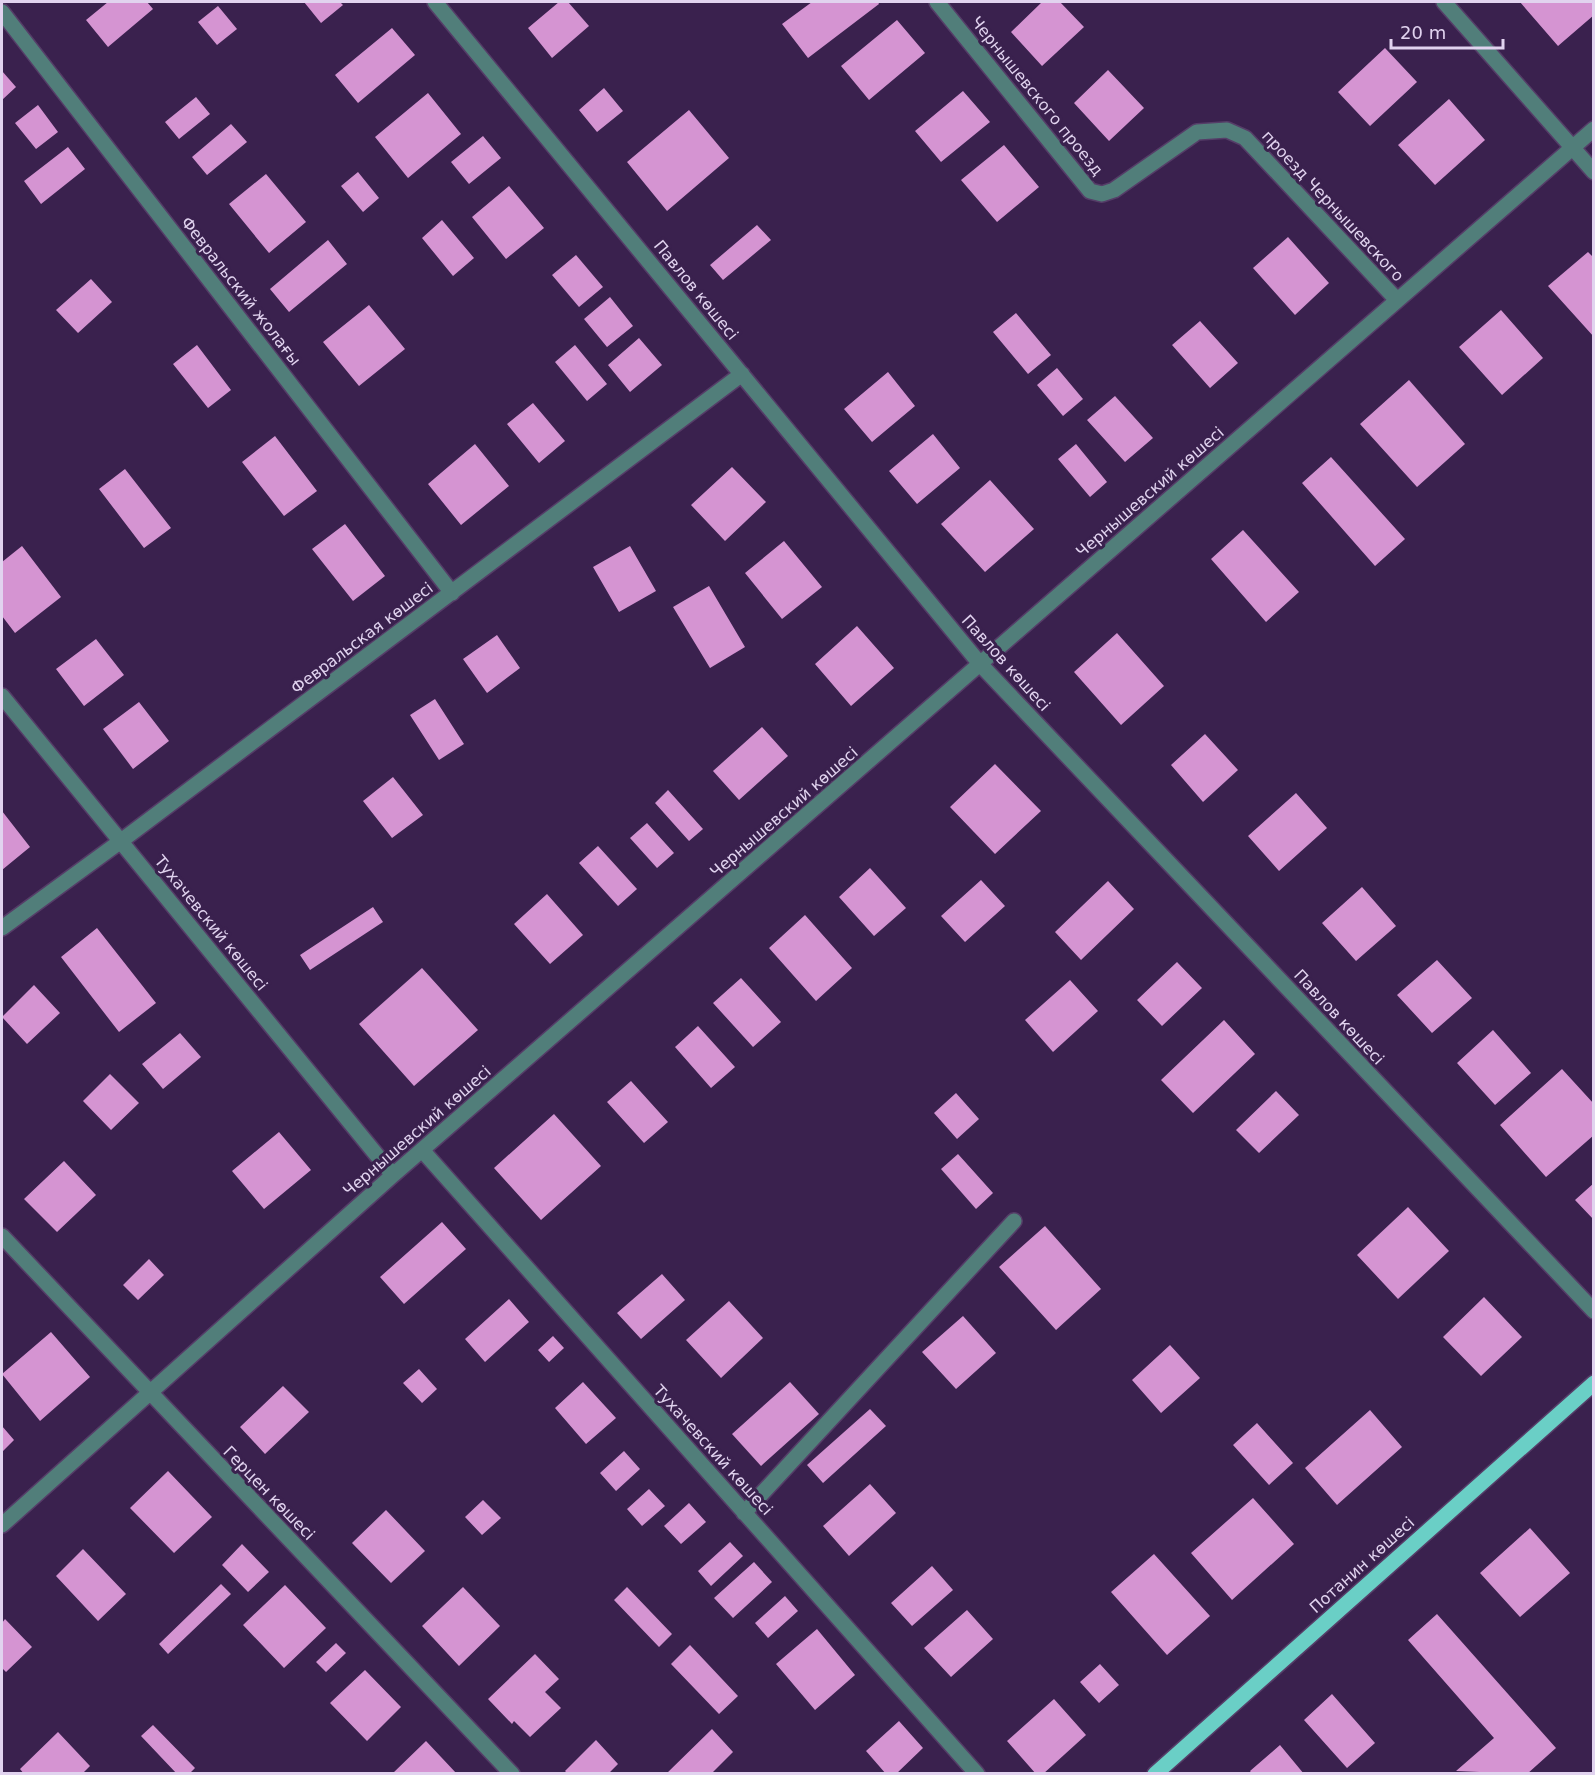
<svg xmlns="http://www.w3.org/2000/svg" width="1595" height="1775" font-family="'DejaVu Sans',sans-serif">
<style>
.building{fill:#d594d2}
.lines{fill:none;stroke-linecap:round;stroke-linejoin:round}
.minor-casing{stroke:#553d68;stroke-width:18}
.major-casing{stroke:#553d68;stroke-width:18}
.minor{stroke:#517e7a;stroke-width:15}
.major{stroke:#6acfc6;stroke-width:15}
.labels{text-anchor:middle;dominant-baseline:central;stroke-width:6;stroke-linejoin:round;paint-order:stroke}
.street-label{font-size:16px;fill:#e1d3ef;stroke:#3a214e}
</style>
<rect width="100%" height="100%" fill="#3a214e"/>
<path class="building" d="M108,2H147L153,9L108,47L86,20Z
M304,2H340L343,5L321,23Z
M559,2H568L589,26L552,58L528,28Z
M812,2H878L879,4L808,58L782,24Z
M1042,2H1060L1084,27L1042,66L1011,32Z
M1520,2H1594V15L1558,46Z
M218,6L237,29L217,45L198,22Z
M897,20L925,53L869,100L841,66Z
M392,28L415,55L358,103L335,75Z
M1385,48L1417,82L1370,126L1338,92Z
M1108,70L1144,108L1109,141L1074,103Z
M2,71L16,87L2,100Z
M604,88L623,111L597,132L579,110Z
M963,91L990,122L941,162L915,131Z
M428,93L461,134L408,178L375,137Z
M196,97L210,114L179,139L165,122Z
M1449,99L1485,140L1435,185L1398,145Z
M38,105L58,132L36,149L15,123Z
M689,110L729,158L667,211L627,162Z
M231,124L247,142L207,175L192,157Z
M483,136L501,158L469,184L451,162Z
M1004,145L1039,187L997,222L961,180Z
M68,147L85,169L41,204L24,181Z
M358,172L379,198L363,212L341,186Z
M266,174L306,222L269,253L229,204Z
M509,186L544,228L506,259L472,217Z
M442,220L474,258L453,276L422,238Z
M757,225L771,240L723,280L710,265Z
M1288,237L1329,283L1295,315L1253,268Z
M328,240L347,264L289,312L270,289Z
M1588,252L1594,258V337L1548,286Z
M576,255L603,287L579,307L552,275Z
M91,279L112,302L78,333L56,310Z
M610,297L633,326L607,347L584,319Z
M369,305L405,349L359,386L323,342Z
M1501,310L1543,358L1502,395L1459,347Z
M1016,313L1051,355L1028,374L993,332Z
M1200,321L1238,363L1210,388L1172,345Z
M639,338L662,365L630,392L608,365Z
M197,345L231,390L208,408L173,364Z
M575,345L607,384L587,401L555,362Z
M1057,368L1083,399L1063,416L1037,385Z
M888,372L915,406L872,442L844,409Z
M1409,380L1465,444L1417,487L1360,424Z
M1115,396L1153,438L1125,462L1087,420Z
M533,403L565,441L539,463L507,424Z
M933,434L960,468L917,504L889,471Z
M275,436L317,491L284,516L242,462Z
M475,444L509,486L461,525L428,484Z
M1076,444L1107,482L1090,497L1058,459Z
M1331,457L1405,539L1375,566L1302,483Z
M732,467L766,502L725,541L691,505Z
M125,469L171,528L144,548L99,489Z
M990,480L1034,529L985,572L941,524Z
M345,524L385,576L353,601L312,549Z
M1243,530L1299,592L1266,622L1211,559Z
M784,541L822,587L782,619L745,573Z
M22,546L61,597L15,633L2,616V562Z
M630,546L656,591L619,612L593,567Z
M709,586L745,647L710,668L673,607Z
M857,626L894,668L851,706L815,664Z
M1117,633L1164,686L1121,725L1074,672Z
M497,635L520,668L487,693L463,659Z
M96,639L124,675L84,706L56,669Z
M435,699L464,744L439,760L410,715Z
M139,702L169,741L133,769L103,729Z
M762,727L788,756L739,800L713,771Z
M1205,734L1238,770L1203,802L1171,765Z
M995,764L1041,811L995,854L950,807Z
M393,777L423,815L392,838L363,801Z
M668,790L703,829L689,841L655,803Z
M1296,793L1327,828L1279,871L1248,836Z
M2,811L30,847L2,870Z
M647,823L674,853L657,868L630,838Z
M598,846L637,889L618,906L579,863Z
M870,868L906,908L874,936L839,897Z
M981,880L1005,906L965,942L941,916Z
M1108,881L1134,909L1081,960L1055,932Z
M1362,887L1396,926L1356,961L1322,923Z
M547,894L583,935L550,964L514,924Z
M373,907L383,922L310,970L300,955Z
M805,915L852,968L816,1001L769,948Z
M97,928L156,1003L119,1032L61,957Z
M1437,960L1472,998L1432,1033L1397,995Z
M1177,962L1202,988L1162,1026L1137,1000Z
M422,968L478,1030L414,1086L359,1024Z
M741,978L781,1022L753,1047L713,1003Z
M1070,980L1098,1011L1053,1052L1025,1020Z
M34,985L60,1013L27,1044L2,1017Z
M1224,1020L1255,1054L1193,1113L1161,1080Z
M698,1026L735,1067L711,1088L675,1047Z
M1493,1030L1531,1073L1495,1105L1457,1063Z
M180,1033L201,1057L163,1089L142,1064Z
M1562,1069L1594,1104V1135L1546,1177L1500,1125Z
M110,1074L139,1103L111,1130L83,1101Z
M631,1081L668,1122L644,1143L607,1102Z
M1276,1091L1299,1115L1259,1153L1236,1130Z
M956,1093L979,1119L957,1139L934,1113Z
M554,1114L601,1166L541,1220L494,1168Z
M279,1132L311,1170L264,1209L232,1171Z
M958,1154L993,1193L976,1209L941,1169Z
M64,1161L96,1195L57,1232L24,1199Z
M1594,1183V1220L1575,1200Z
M1408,1207L1449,1251L1398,1299L1357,1255Z
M442,1222L466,1249L404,1304L380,1277Z
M1045,1226L1101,1289L1056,1330L999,1267Z
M149,1259L164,1275L138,1300L123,1285Z
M662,1274L685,1300L641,1339L617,1313Z
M1484,1297L1522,1337L1481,1376L1443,1337Z
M509,1299L529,1322L485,1362L465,1339Z
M729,1301L763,1338L721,1378L686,1340Z
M963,1316L996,1353L956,1389L922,1352Z
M51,1332L90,1377L40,1421L2,1374Z
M553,1336L564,1348L549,1362L538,1350Z
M1170,1345L1200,1378L1161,1413L1132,1380Z
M419,1369L437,1389L422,1403L403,1383Z
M583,1382L616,1418L586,1444L555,1408Z
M790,1382L819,1414L761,1466L732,1434Z
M283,1386L309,1412L265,1454L240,1427Z
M870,1409L886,1426L823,1483L807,1465Z
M1370,1410L1402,1447L1337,1505L1305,1468Z
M1257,1423L1293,1463L1269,1485L1233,1445Z
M2,1426L14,1440L2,1452Z
M624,1451L640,1469L616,1491L600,1473Z
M168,1471L212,1517L174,1553L130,1508Z
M870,1484L896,1513L849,1556L823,1526Z
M649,1489L665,1506L642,1526L627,1509Z
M1253,1498L1294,1544L1232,1600L1191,1553Z
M483,1500L501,1518L482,1535L465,1517Z
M689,1503L706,1522L681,1544L664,1526Z
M386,1510L425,1551L391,1583L352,1543Z
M1530,1528L1570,1573L1520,1617L1480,1573Z
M730,1542L743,1556L711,1586L698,1571Z
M242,1544L269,1572L248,1592L222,1565Z
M83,1549L126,1594L98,1621L56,1576Z
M1154,1554L1210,1616L1167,1655L1111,1592Z
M754,1562L772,1582L733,1618L714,1598Z
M932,1566L953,1590L912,1626L891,1603Z
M221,1584L231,1594L168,1654L159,1644Z
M285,1585L326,1628L284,1668L243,1625Z
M463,1587L500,1626L459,1666L422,1626Z
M627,1587L672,1634L659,1647L614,1600Z
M785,1596L798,1611L768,1638L755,1623Z
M967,1610L993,1639L951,1677L924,1648Z
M1437,1614L1556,1748L1527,1774L1456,1771L1494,1738L1408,1640Z
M5,1619L32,1647L6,1672L2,1668V1623Z
M817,1629L855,1675L815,1710L776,1664Z
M336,1643L346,1653L326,1672L316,1662Z
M690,1645L738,1696L719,1714L671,1664Z
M535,1654L559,1679L545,1692L561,1708L530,1737L514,1721L512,1724L488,1699Z
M1100,1664L1119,1685L1099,1703L1080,1682Z
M365,1670L401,1707L367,1741L330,1703Z
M1332,1694L1375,1743L1347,1768L1304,1720Z
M1054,1699L1086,1735L1043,1774H1036L1007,1741Z
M899,1721L923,1748L896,1774H886L866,1751Z
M153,1725L195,1768L189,1774H177L141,1736Z
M712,1729L733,1752L711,1774H666Z
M58,1732L90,1766L82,1774H24L20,1769Z
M596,1740L618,1764L608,1774H568L565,1771Z
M426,1741L457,1774H392Z
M1280,1745L1304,1774H1252L1250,1771Z"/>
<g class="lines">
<g class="minor-casing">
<path id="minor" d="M435,2L981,665L1594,1311
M937,2L1090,191L1102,194L1114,190L1197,132L1227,130L1245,138L1397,300
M1444,2L1594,172
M2,12L452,593
M2,696L393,1175
M2,928L121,841L742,374
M422,1150L977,1774
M2,1236L512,1774
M744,1513L1014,1221
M2,1525L393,1175L1594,129"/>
</g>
<g class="major-casing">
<path id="major" d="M1155,1774L1594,1383"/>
</g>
<use href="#minor" class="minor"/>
<use href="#major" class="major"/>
</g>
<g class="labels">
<g class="street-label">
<text transform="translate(1037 96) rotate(51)">Чернышевского проезд</text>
<text transform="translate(1333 206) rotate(47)">проезд Чернышевского</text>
<text transform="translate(696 290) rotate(51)">Павлов көшесі</text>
<text transform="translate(241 291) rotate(52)">Февральский жолағы</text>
<text transform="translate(1150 492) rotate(-41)">Чернышевский көшесі</text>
<text transform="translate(362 638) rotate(-37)">Февральская көшесі</text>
<text transform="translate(1006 663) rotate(48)">Павлов көшесі</text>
<text transform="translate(784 812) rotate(-41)">Чернышевский көшесі</text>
<text transform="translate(211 923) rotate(51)">Тухачевский көшесі</text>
<text transform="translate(1339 1017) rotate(47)">Павлов көшесі</text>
<text transform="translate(417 1131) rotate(-41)">Чернышевский көшесі</text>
<text transform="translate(713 1450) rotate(48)">Тухачевский көшесі</text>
<text transform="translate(269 1493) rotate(46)">Герцен көшесі</text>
<text transform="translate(1362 1565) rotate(-42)">Потанин көшесі</text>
</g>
</g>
<rect width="1595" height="1775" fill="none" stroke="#e1d3ef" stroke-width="6"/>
<path d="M1391 39v9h112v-9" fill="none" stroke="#e1d3ef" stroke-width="3"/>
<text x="1400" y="39" font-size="18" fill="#e1d3ef" stroke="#3a214e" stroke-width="4.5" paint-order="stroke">20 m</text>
</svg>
